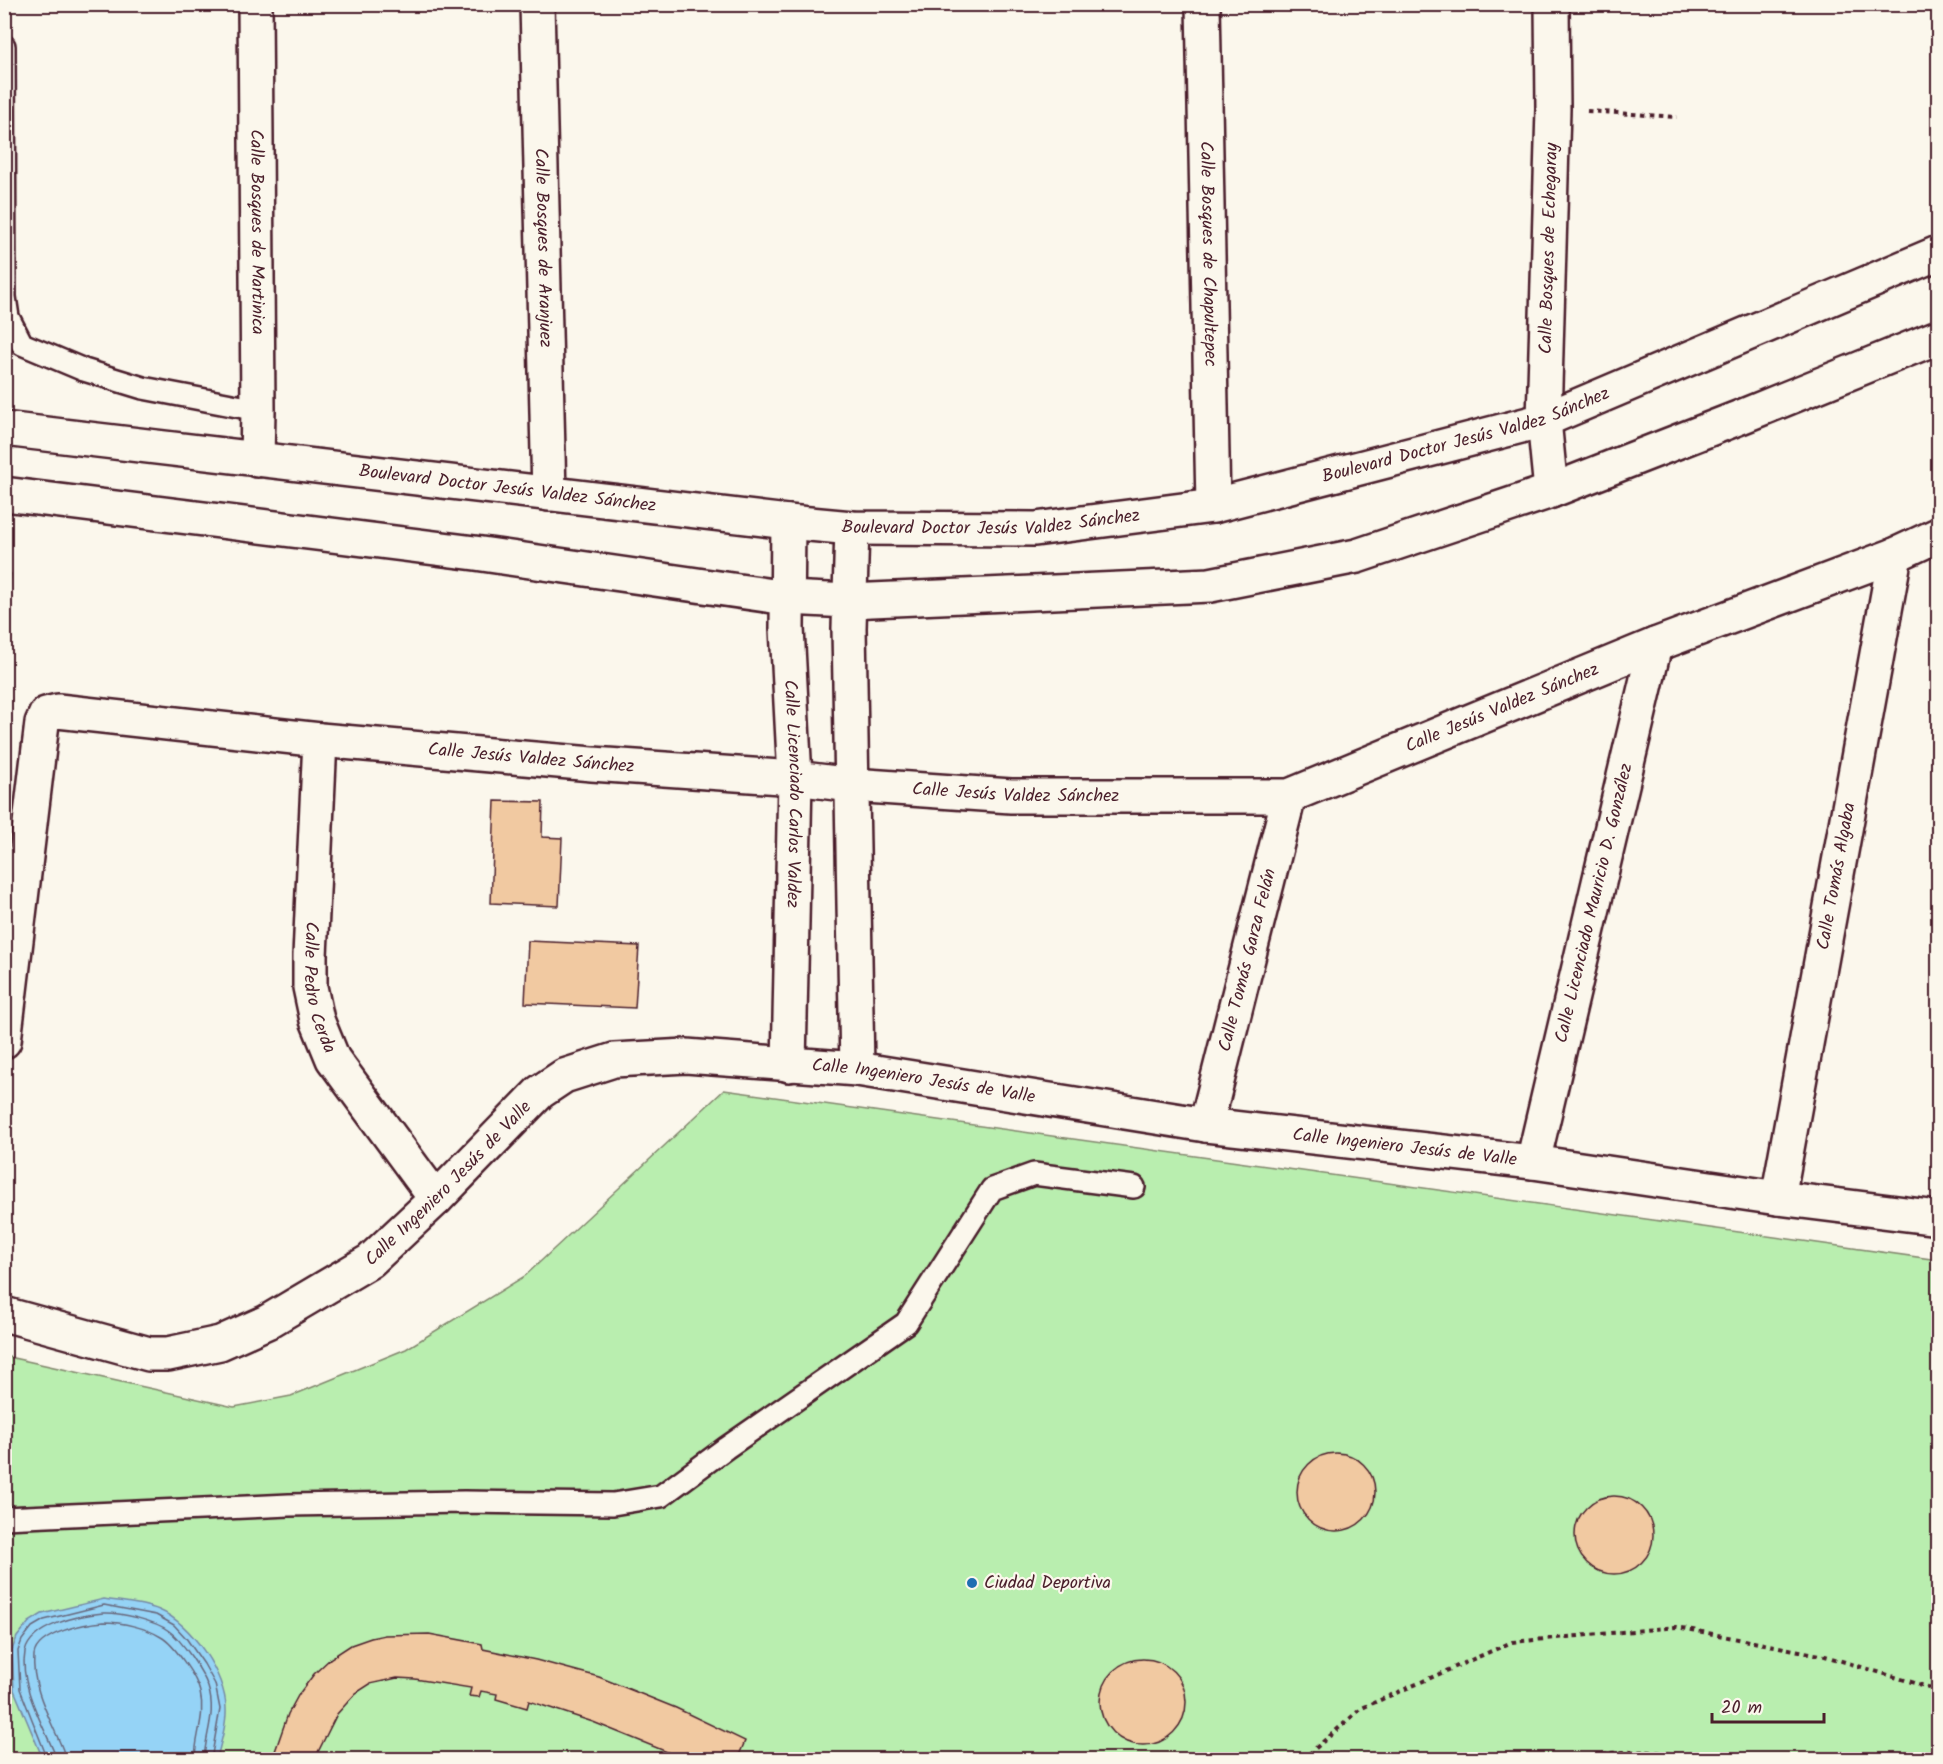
<svg xmlns="http://www.w3.org/2000/svg" width="1943" height="1764" font-family="Kalam,sans-serif">
<style>
.green{fill:#b9eeaf;stroke:#82866d;stroke-width:1.5}
.water{fill:#95d3f6;stroke:#778ba5;stroke-width:1.5}
.lines{fill:none;stroke-linecap:round;stroke-linejoin:round}
.shore{stroke:#68677c;stroke-width:1.5}
.building{fill:#f1c9a1;stroke:#4a1f2b;stroke-width:1.5}
.lane-casing{stroke:#4a1f2b;stroke-width:26}
.street-casing{stroke:#4a1f2b;stroke-width:38}
.secondary-casing{stroke:#4a1f2b;stroke-width:38}
.path{stroke:#4a1f2b;stroke-width:4;stroke-dasharray:4.5 4.5;stroke-linecap:butt}
.lane{stroke:#fbf7ec;stroke-width:21}
.street{stroke:#fbf7ec;stroke-width:33}
.secondary{stroke:#fbf7ec;stroke-width:33}
.poi-dot{fill:#1f6fb2;stroke:#fbf7ec;stroke-width:2}
.labels{text-anchor:middle;dominant-baseline:central;stroke-width:4.5;stroke-linejoin:round;paint-order:stroke}
.street-label{font-size:18px;fill:#4a1f2b;stroke:#fbf7ec}
.poi-label{font-size:18px;fill:#4a1f2b;stroke:#fbf7ec;text-anchor:start}
</style>
<rect width="100%" height="100%" fill="#fbf7ec"/>
<filter id="ink" filterUnits="userSpaceOnUse"><feTurbulence type="fractalNoise" baseFrequency=".0167" numOctaves="2"/><feDisplacementMap in="SourceGraphic" scale="12" xChannelSelector="R" yChannelSelector="G"/><feConvolveMatrix kernelMatrix="1 2 1 2 8 2 1 2 1" color-interpolation-filters="sRGB"/></filter>
<g filter="url(#ink)">
<path class="green" d="M5,567L11,574L5,635Z
M724,1090L1938,1260V1759H5L4,1356L234,1407L291,1396L406,1349L525,1276Z"/>
<path class="water" d="M104,1599C122,1602 142,1603 159,1610C191,1623 226,1675 226,1709C227,1725 220,1744 217,1759H43L14,1690L12,1650L17,1637L29,1622L42,1614Z"/>
<g class="lines">
<path class="shore" d="M48,1760L20,1689L18,1651L22,1640L32,1627L44,1620L104,1605L156,1615L174,1625L186,1638L204,1664L215,1684L220,1709L211,1760
M55,1760L54,1752C42,1723 19,1684 25,1652C31,1625 80,1615 103,1613C120,1612 156,1621 169,1631C182,1640 203,1672 208,1687C217,1714 205,1734 204,1760
M64,1760L63,1750C51,1720 31,1688 34,1655C37,1633 86,1623 104,1622C122,1622 147,1628 161,1637C174,1644 197,1678 200,1692C206,1717 195,1735 195,1760"/>
</g>
<path class="building" d="M495,801L543,802L542,837L562,838L559,906L491,903Z
M528,941L639,946L635,1008L525,1003Z
M1297 1492a39 39 0 1 1 78 0a39 39 0 1 1-78 0Z
M1575 1535a39 39 0 1 1 78 0a39 39 0 1 1-78 0Z
M429,1634L482,1644L483,1649L536,1660L599,1677L676,1708L745,1741L737,1760H687L593,1722L529,1701L527,1708L496,1699L497,1694L481,1691L479,1697L469,1696L471,1688L415,1679L397,1678L370,1684L356,1693L337,1714L314,1760H272L288,1714L299,1694L314,1674L331,1658L351,1645L371,1638L385,1635Z
M1100 1702a43 43 0 1 1 86 0a43 43 0 1 1-86 0Z"/>
<g class="lines">
<g class="lane-casing">
<path id="lane" d="M4,46L5,297L8,317L22,344L84,370L143,388L258,410
M4,1518L289,1505L464,1502L613,1504L661,1496L726,1448L906,1323L992,1189L1034,1174L1134,1187"/>
</g>
<g class="street-casing">
<g id="street">
<path id="s1" d="M255,4L258,410L257,460"/>
<path id="s2" d="M537,4L549,494"/>
<path id="s3" d="M1203,4L1213,506"/>
<path id="s4" d="M1551,491L1544,420L1553,109L1552,4"/>
<path id="s5" d="M788,522L787,628L795,778L789,1065"/>
<path d="M852,528L849,628L857,1069"/>
<path id="s6" d="M320,740L310,956V987L317,1020L333,1059L436,1199"/>
<path id="s7" d="M4,1041L42,723L46,714L58,711L320,740L592,764L795,778L852,785L1011,796H1289L1655,645L1895,555L1938,535"/>
<path id="s8" d="M1206,1125L1289,796"/>
<path id="s9" d="M1533,1162L1655,645"/>
<path id="s10" d="M1778,1198L1895,555"/>
<path id="s11" d="M4,1314L149,1354H168L220,1343L267,1322L370,1261L436,1199L540,1092L564,1076L614,1060L686,1056L857,1069L1206,1125L1533,1162L1778,1198L1938,1218"/>
</g>
</g>
<g class="secondary-casing">
<g id="secondary">
<path id="s12" d="M4,429L788,522L852,528L1035,529L1213,506L1544,420L1938,253"/>
<path d="M4,494L475,553L787,598L849,601L1210,585L1357,556L1551,491L1743,416L1938,337"/>
</g>
</g>
<path class="path" d="M1587,111L1677,117
M1302,1760L1362,1708L1512,1642L1677,1627L1825,1656L1938,1690
M1567,1760C1611,1751 1655,1747 1699,1760"/>
<use href="#lane" class="lane"/>
<use href="#street" class="street"/>
<use href="#secondary" class="secondary"/>
</g>
</g>
<circle class="poi-dot" cx="972" cy="1583" r="6"/>
<g class="labels">
<g class="street-label">
<text stroke="none"><textPath href="#s1" startOffset="228">Calle Bosques de Martinica</textPath></text>
<text stroke="none"><textPath href="#s4" startOffset="243">Calle Bosques de Echegaray</textPath></text>
<text stroke="none"><textPath href="#s2" startOffset="244">Calle Bosques de Aranjuez</textPath></text>
<text stroke="none"><textPath href="#s3" startOffset="250">Calle Bosques de Chapultepec</textPath></text>
<text stroke="none"><textPath href="#s12" startOffset="1479">Boulevard Doctor Jesús Valdez Sánchez</textPath></text>
<text stroke="none"><textPath href="#s12" startOffset="507">Boulevard Doctor Jesús Valdez Sánchez</textPath></text>
<text stroke="none"><textPath href="#s12" startOffset="993">Boulevard Doctor Jesús Valdez Sánchez</textPath></text>
<text stroke="none"><textPath href="#s7" startOffset="1808">Calle Jesús Valdez Sánchez</textPath></text>
<text stroke="none"><textPath href="#s7" startOffset="818">Calle Jesús Valdez Sánchez</textPath></text>
<text stroke="none"><textPath href="#s7" startOffset="1304">Calle Jesús Valdez Sánchez</textPath></text>
<text stroke="none"><textPath href="#s5" startOffset="272">Calle Licenciado Carlos Valdez</textPath></text>
<text stroke="none"><textPath href="#s10" startOffset="327">Calle Tomás Algaba</textPath></text>
<text stroke="none"><textPath href="#s9" startOffset="266">Calle Licenciado Mauricio D. González</textPath></text>
<text stroke="none"><textPath href="#s8" startOffset="170">Calle Tomás Garza Felán</textPath></text>
<text stroke="none"><textPath href="#s6" startOffset="249">Calle Pedro Cerda</textPath></text>
<text stroke="none"><textPath href="#s11" startOffset="1026">Calle Ingeniero Jesús de Valle</textPath></text>
<text stroke="none"><textPath href="#s11" startOffset="1512">Calle Ingeniero Jesús de Valle</textPath></text>
<text stroke="none"><textPath href="#s11" startOffset="504">Calle Ingeniero Jesús de Valle</textPath></text>
</g>
<g class="poi-label">
<text x="984" y="1583">Ciudad Deportiva</text>
</g>
</g>
<rect width="1943" height="1764" fill="none" stroke="#fbf7ec" stroke-width="24"/>
<rect x="12" y="12" width="1919" height="1740" fill="none" stroke="#4a1f2b" stroke-width="2" filter="url(#ink)"/>
<path d="M1712 1713v9h112v-9" fill="none" stroke="#4a1f2b" stroke-width="3"/>
<text x="1721" y="1713" font-size="18" fill="#4a1f2b" stroke="#fbf7ec" stroke-width="4.5" paint-order="stroke">20 m</text>
</svg>
